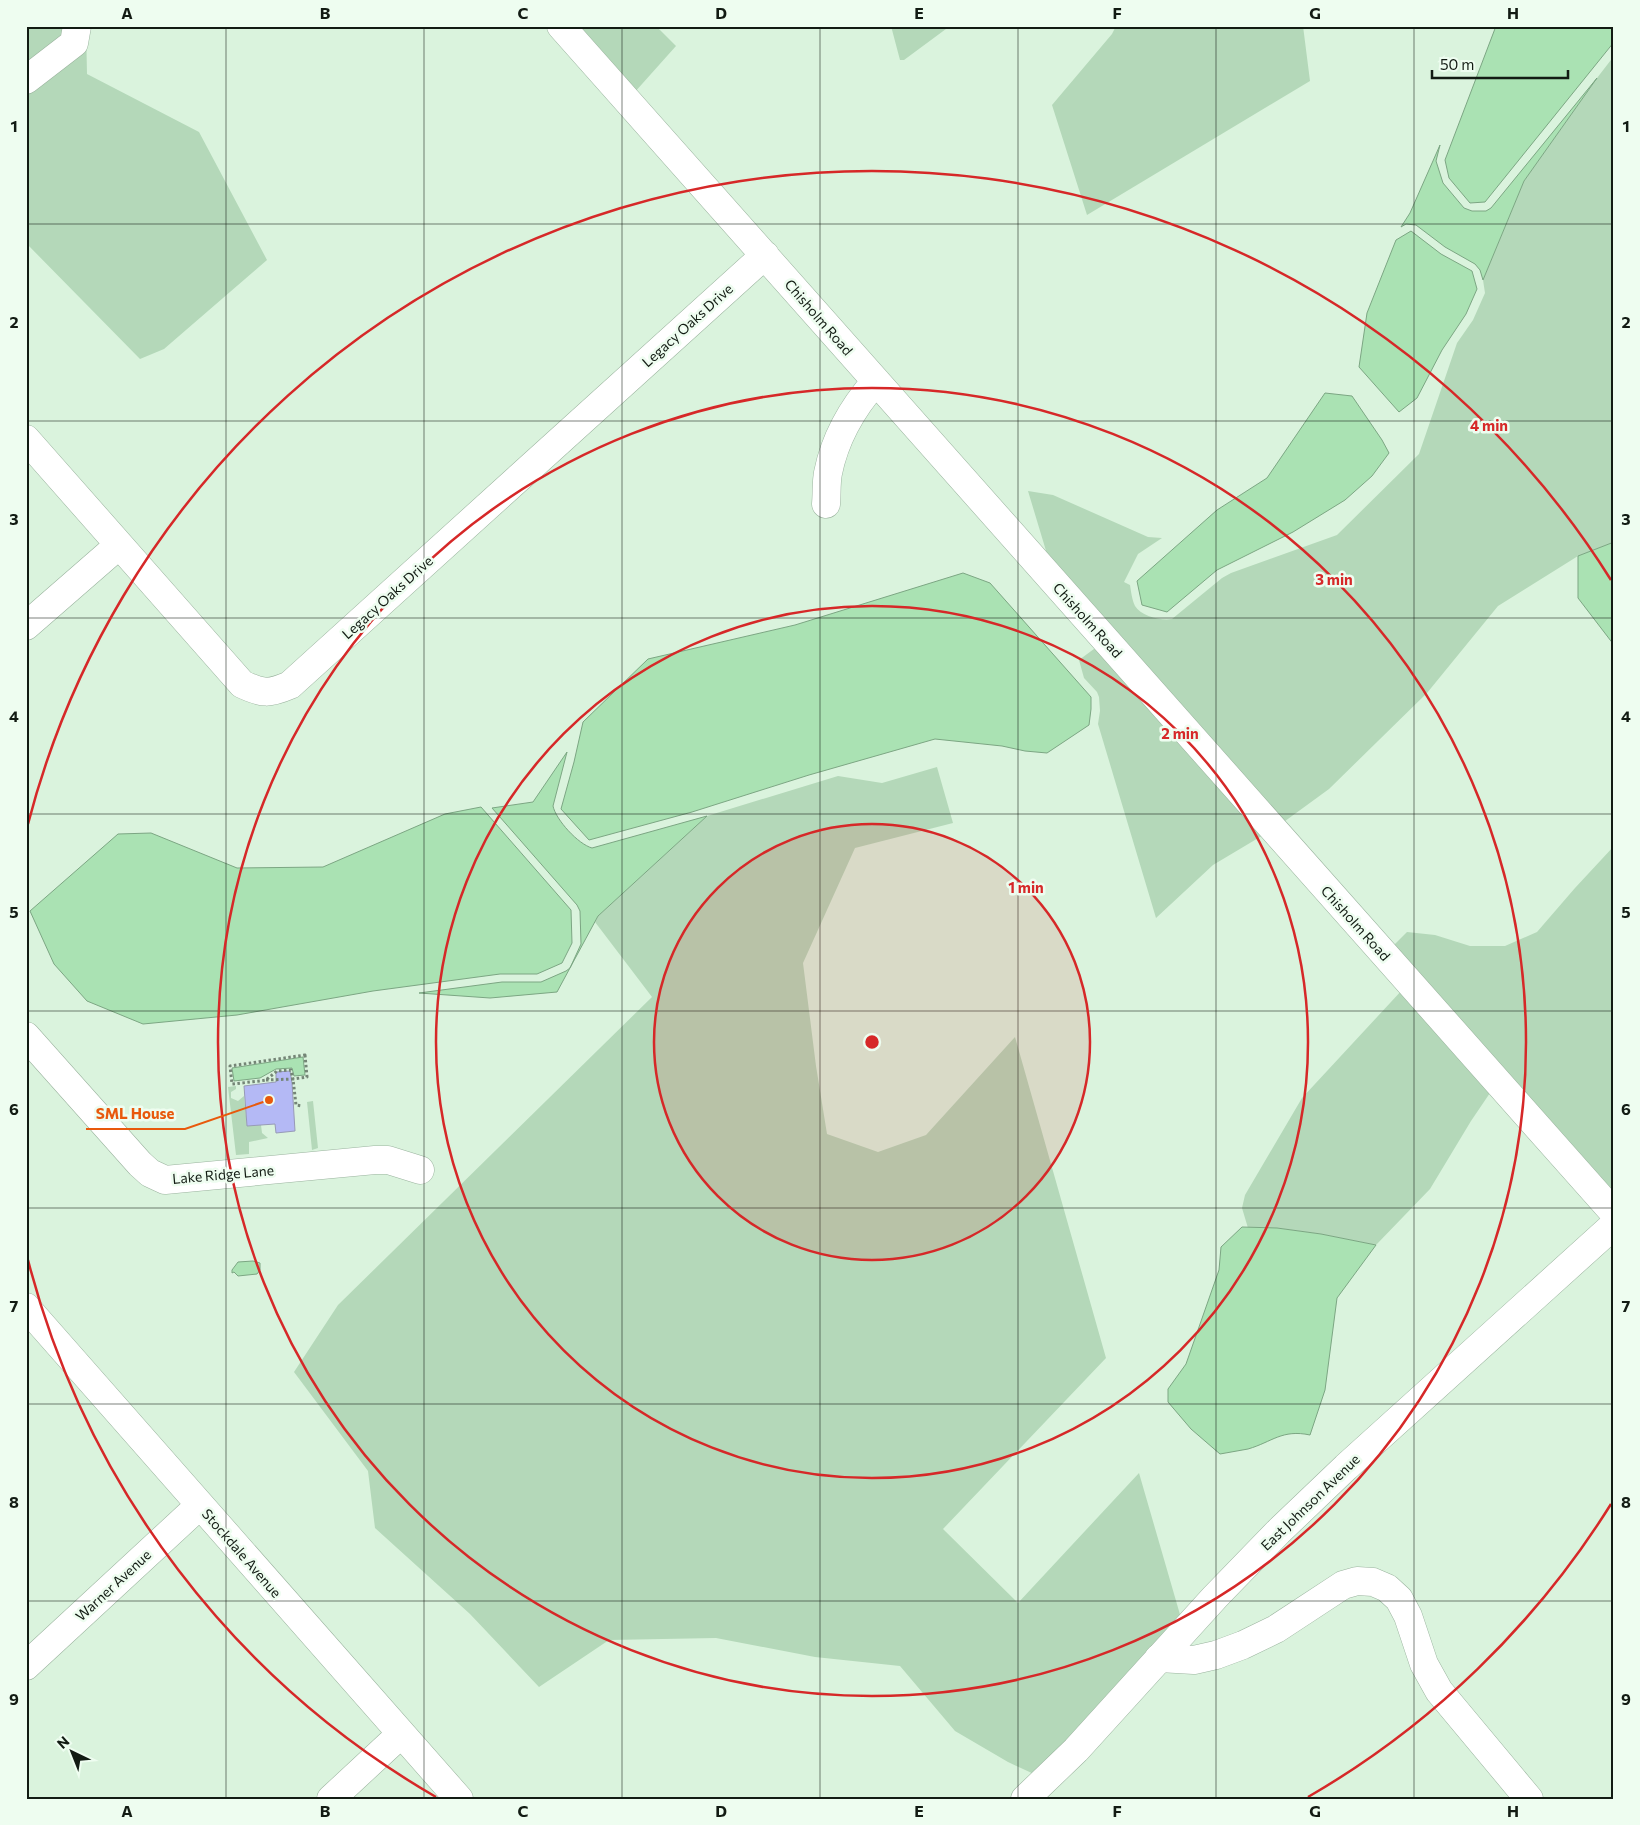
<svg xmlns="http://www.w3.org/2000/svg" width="1640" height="1825" font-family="Commissioner,sans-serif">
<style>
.green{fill:#b4d8b9}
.water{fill:#aae2b3;stroke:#7ca683}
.building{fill:#b4b9f5;stroke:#979ab6}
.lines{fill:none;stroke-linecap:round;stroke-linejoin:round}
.minor-casing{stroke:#9ab39e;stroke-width:29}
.major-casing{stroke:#9ab39e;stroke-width:29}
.path{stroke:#748576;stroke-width:3;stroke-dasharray:2.5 2.5;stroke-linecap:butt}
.minor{stroke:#fff;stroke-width:28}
.major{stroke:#fff;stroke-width:28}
.grid{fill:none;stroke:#121b13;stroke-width:1;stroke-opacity:0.55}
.ring{fill:none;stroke:#d62828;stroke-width:2.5}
.labels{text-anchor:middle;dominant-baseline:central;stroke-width:5;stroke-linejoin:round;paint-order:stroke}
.street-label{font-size:14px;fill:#121b13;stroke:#eefdf0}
.centre{fill:#d62828;stroke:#eefdf0;stroke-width:2.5}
.ring-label{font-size:15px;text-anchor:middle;font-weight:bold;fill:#d62828;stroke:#eefdf0;stroke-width:5;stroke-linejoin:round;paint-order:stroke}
.leader{fill:none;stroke:#e8590c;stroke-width:2}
.callout-dot{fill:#e8590c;stroke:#eefdf0;stroke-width:2}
.callout-label{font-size:15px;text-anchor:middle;font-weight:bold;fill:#e8590c;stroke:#eefdf0;stroke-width:5;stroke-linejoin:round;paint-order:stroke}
.neatline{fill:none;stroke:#121b13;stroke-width:2}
.grid-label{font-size:16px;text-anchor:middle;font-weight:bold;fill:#121b13}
</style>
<rect width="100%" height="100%" fill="#daf3dd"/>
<path class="green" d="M26,26H86L87,74L199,132L267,260L164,349L140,359L26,243Z
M574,26H656L676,46L634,93Z
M891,26H950L904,60H900Z
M1116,26H1303L1310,81L1087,215L1052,105L1112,34Z
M1614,56V542L1578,556L1498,606L1427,693L1329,789L1281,824L1050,564L1028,491L1053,495L1148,537L1162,538L1138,554L1124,582L1130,585C1131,591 1132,600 1135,606C1141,616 1161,621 1172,619L1222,578L1231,573L1337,535L1419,454L1457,343L1473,320L1485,293L1483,280L1524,181L1597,78Z
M1098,646L1265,834L1213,865L1156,918L1098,724L1100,711L1099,697L1097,692L1084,678L1079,660Z
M937,767L953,823L855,848L803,963L816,1066L827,1134L878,1152L926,1135L1015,1037L1106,1358L943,1529L1018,1603L1139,1473L1181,1618L1154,1648H1149V1654L1036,1775L1008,1762L955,1731L900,1666L815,1657L716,1638L609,1640L539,1687L470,1614L375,1528L368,1471L294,1372L338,1305L652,997L595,922L598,916L707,816L838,776L882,783Z
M1614,846V1200L1391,948L1407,932L1435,935L1470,946H1505L1537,932L1575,888Z
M1403,989L1492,1090L1471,1121L1430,1189L1376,1245L1321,1234L1277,1228H1248L1242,1208L1245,1195L1302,1098Z
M236,1086V1089L231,1092V1098L238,1101L244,1096L247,1126L261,1125L262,1133L268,1138L249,1142V1154L236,1155L228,1087Z
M313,1101L318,1148L312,1150L307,1102Z"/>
<path class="water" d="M1496,26H1614V42L1485,202L1470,203L1449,178L1445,160Z
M1597,78L1524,181L1483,280L1480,270L1475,264L1445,247L1416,225L1406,224L1401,227L1410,213L1440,145L1436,161L1443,183L1464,208L1472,211H1486L1491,208Z
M1411,231L1441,254L1472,271L1477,289L1466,314L1442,350L1417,398L1399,412L1359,367L1367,313L1396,240Z
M1325,393L1352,396L1382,440L1389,453L1372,476L1345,500L1293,532L1217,570L1167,612L1142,605L1137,581L1217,510L1267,478Z
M1614,542V645L1578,598V556Z
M963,573L990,583L1091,697V709L1089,725L1047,753L1025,751L1002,746L935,739L809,775L692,812L589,840L561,809L574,762L583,722L648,659L795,625Z
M567,752L553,806C556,820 578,844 592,848L707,816L598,916L557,992L490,998L419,993L502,982H541L566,971L570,968L581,944L580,911L577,905L492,808L533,802Z
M481,807L571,910L572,943L562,963L537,974H500L373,991L237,1015L143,1024L87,1001L54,964L30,911L118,834L151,833L237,868L323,867L445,814Z
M303,1057L305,1075L294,1076L292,1068L276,1069L260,1078L234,1081L232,1068Z
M1242,1227L1277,1228L1321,1234L1376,1245L1337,1298L1325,1390L1310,1435C1282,1429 1272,1442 1248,1449C1239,1451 1229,1452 1220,1454L1191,1429L1168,1402V1389L1186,1364L1219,1270L1221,1247Z
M253,1261L260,1263V1270L257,1274L238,1276L234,1272L232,1273V1270L238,1262Z"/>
<path class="building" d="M290,1071L292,1083L295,1131L276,1133L275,1124L247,1126L244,1086L276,1082V1072Z"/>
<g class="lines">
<g class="minor-casing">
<path id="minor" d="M561,26L1614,1213
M26,80L74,43L77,26
M26,439L242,684C263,694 269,694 290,685L765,255
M826,504C827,494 826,483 828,473C835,438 853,407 876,381
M26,626L119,545
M26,1036L140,1164L150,1173L165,1180L375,1160H388L420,1170
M26,1307L459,1799
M1159,1658L1194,1660L1216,1655L1243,1645L1276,1629L1343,1585L1357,1581L1373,1582L1387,1588L1399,1599L1408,1616L1424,1664L1439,1691L1529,1799
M26,1666L200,1505
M331,1799L401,1734"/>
</g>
<g class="major-casing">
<path id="major" d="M1025,1799L1076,1750L1215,1597L1278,1532L1346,1467L1614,1225"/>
</g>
<path class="path" d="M305,1055L307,1077L293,1079L291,1070L277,1071L266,1080L260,1081L232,1084L230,1066Z
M266,1080L293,1079L296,1105L302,1106"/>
<use href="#minor" class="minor"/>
<use href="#major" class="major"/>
</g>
<path class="grid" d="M226,26V1799M424,26V1799M622,26V1799M820,26V1799M1018,26V1799M1216,26V1799M1414,26V1799M26,224H1614M26,421H1614M26,618H1614M26,814H1614M26,1011H1614M26,1208H1614M26,1404H1614M26,1601H1614"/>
<circle cx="872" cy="1042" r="218" fill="#d62828" fill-opacity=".12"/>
<g class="ring">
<circle cx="872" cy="1042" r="218"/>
<circle cx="872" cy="1042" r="436"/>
<circle cx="872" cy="1042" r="654"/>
<path d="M1611 1504A872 872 0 0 1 1308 1797M436 1797A872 872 0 0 1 28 1260M28 824A872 872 0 0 1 1611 580"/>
</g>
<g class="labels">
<g class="street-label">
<text transform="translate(819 317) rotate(49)">Chisholm Road</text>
<text transform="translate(687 325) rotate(-42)">Legacy Oaks Drive</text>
<text transform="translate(387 597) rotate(-42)">Legacy Oaks Drive</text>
<text transform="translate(1088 620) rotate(48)">Chisholm Road</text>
<text transform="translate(1356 923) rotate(48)">Chisholm Road</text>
<text transform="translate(223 1174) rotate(-5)">Lake Ridge Lane</text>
<text transform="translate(1310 1502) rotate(-44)">East Johnson Avenue</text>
<text transform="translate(242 1553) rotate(49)">Stockdale Avenue</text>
<text transform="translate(113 1585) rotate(-43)">Warner Avenue</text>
</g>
</g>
<circle cx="872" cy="1042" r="8" class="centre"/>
<g class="ring-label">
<text x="1489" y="431">4 min</text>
<text x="1334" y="585">3 min</text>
<text x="1180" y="739">2 min</text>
<text x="1026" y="893">1 min</text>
</g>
<path class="leader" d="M269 1100L185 1129H86"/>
<circle class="callout-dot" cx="269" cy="1100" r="5"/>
<g class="callout-label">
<text x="135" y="1119">SML House</text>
</g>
<rect width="1640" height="1825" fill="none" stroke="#eefdf0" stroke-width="55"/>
<g transform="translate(72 1752) rotate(317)" stroke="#eefdf0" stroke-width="4" paint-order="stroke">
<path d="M0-4L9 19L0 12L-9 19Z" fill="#121b13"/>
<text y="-8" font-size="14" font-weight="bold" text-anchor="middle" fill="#121b13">N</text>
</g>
<path d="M1432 70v8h136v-8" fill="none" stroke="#121b13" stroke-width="2.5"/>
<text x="1440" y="70" font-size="15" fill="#121b13" stroke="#eefdf0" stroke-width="4" paint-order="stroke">50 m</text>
<rect x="28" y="28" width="1584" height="1770" class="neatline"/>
<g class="grid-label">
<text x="127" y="19">A</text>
<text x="325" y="19">B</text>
<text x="523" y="19">C</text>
<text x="721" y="19">D</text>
<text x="919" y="19">E</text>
<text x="1117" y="19">F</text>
<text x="1315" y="19">G</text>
<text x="1513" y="19">H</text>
<text x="14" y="132">1</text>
<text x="1626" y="132">1</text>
<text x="14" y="328">2</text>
<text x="1626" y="328">2</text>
<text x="14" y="525">3</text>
<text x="1626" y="525">3</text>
<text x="14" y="722">4</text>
<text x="1626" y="722">4</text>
<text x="14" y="918">5</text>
<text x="1626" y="918">5</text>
<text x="14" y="1115">6</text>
<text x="1626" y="1115">6</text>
<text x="14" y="1312">7</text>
<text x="1626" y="1312">7</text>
<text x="14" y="1508">8</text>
<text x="1626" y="1508">8</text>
<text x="14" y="1705">9</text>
<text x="1626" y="1705">9</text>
<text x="127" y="1817">A</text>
<text x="325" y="1817">B</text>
<text x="523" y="1817">C</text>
<text x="721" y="1817">D</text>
<text x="919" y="1817">E</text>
<text x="1117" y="1817">F</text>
<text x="1315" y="1817">G</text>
<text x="1513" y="1817">H</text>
</g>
</svg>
